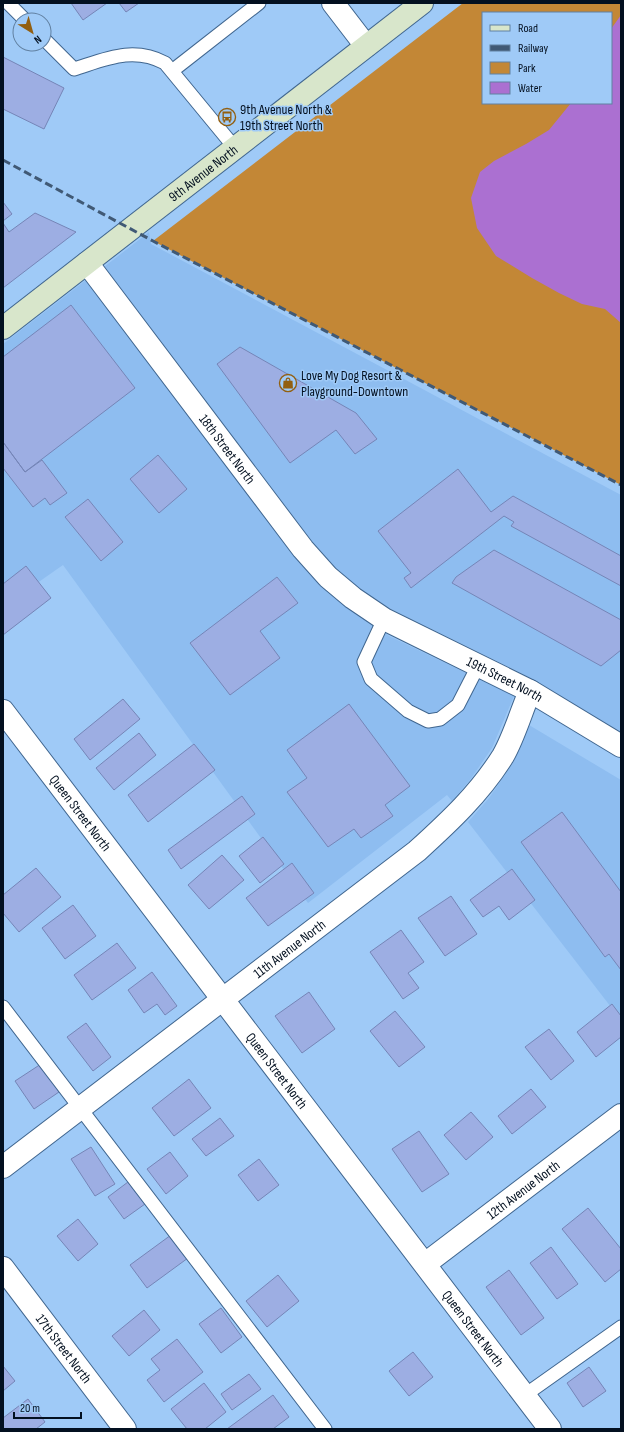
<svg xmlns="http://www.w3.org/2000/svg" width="624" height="1432" font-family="'Sofia Sans Condensed',sans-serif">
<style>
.built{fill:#8ebdf0}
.green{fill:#c38736;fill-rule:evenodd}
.water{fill:#ab70d1}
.building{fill:#9daee3;stroke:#7585b7}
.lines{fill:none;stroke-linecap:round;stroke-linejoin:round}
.lane-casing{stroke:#40668f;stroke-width:15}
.street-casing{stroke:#40668f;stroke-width:24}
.secondary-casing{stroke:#40668f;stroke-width:24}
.lane{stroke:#fff;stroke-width:13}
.street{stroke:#fff;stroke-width:22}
.secondary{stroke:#d8e6cb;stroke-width:22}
.rail{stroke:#405975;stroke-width:3;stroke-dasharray:8 4;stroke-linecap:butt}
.labels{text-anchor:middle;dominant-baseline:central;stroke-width:3;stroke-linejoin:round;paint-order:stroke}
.poi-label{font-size:14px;fill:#031020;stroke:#9fcaf7;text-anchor:start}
.street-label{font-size:14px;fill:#031020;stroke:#9fcaf7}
</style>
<rect width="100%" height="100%" fill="#9fcaf7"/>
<path class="built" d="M149,232L151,244L621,495V732L523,674L389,608L359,589L336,569L312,541L104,267Z
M86,280L294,555L319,584L347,608L389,636L514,696L492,748L470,780L452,801L447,795L308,903L63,565L3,607V344Z
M529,725L621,780V1020L468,822L489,798L513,763Z"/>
<path class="green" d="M463,3H621V485L153,241ZM483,13H611V103H483Z"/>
<path class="water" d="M621,15V323L605,309L582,304L559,293L532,278L496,256L477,228L471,198L480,172L494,161L526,144L549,130L571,103H611V29Z"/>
<path class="building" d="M71,3H107L83,20Z
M119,3H139L126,12Z
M3,57L64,88L44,129L3,109Z
M3,202L12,214L3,221Z
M35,213L76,232L3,288V223L9,232Z
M71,305L135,388L25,472L3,442V357Z
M240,347L356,413L377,439L355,454L336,430L290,463L217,364Z
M3,442L25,472L42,460L67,493L50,505L45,498L33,507L3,468Z
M158,455L187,489L159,513L130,479Z
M458,469L491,512L513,496L621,556V586L511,526L514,522L504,516L411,588L404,578L411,573L378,531Z
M88,499L123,542L101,561L65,517Z
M494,550L621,620V650L601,666L452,583L456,577Z
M26,566L51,598L3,635V584Z
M277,577L298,603L260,631L280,658L230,695L190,643Z
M123,699L140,719L90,760L74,739Z
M349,704L410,786L385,805L393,816L361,838L354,829L328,847L287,792L307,778L287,750Z
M139,733L156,755L114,790L96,768Z
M194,744L215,770L148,822L128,795Z
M242,796L255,814L181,869L168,850Z
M562,812L621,892V970L609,954L605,957L521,842Z
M263,837L284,864L260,883L239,856Z
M222,855L244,880L209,909L188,885Z
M292,863L314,893L268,926L246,898Z
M36,868L61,897L19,932L3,913V895Z
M512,869L535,900L509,920L499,906L483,917L470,900Z
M451,896L477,934L445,956L418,918Z
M73,905L96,936L65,959L42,928Z
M401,930L424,962L408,973L419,988L403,999L370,952Z
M117,943L136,968L92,1000L74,975Z
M152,972L177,1006L165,1015L157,1004L144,1013L128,990Z
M309,992L335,1029L302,1053L275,1016Z
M612,1004L621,1016V1037L596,1057L577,1032Z
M395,1011L425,1047L399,1067L370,1031Z
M86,1023L111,1057L93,1071L67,1037Z
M549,1029L574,1061L551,1080L525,1047Z
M41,1064L59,1092L34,1109L15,1081Z
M189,1079L211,1108L174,1136L152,1108Z
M531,1089L546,1107L512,1134L498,1116Z
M471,1112L493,1137L466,1160L444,1135Z
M220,1118L234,1136L206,1156L192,1139Z
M419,1131L449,1174L422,1192L392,1149Z
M91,1147L115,1184L95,1196L71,1159Z
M170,1152L188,1176L166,1194L147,1169Z
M259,1159L279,1185L258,1201L238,1175Z
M128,1182L145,1204L124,1219L108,1197Z
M588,1208L621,1249V1269L605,1282L562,1229Z
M78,1219L98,1244L78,1261L57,1236Z
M171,1235L188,1258L147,1288L130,1265Z
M551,1247L578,1284L557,1299L530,1263Z
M509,1270L544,1318L521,1335L486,1287Z
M278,1275L299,1301L267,1327L246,1301Z
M221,1308L242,1337L221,1353L199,1324Z
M144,1310L160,1330L129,1356L112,1336Z
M177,1339L203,1372L164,1402L147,1380L160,1370L151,1359Z
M413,1352L433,1377L409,1396L389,1371Z
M3,1366L15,1381L3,1391Z
M589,1367L606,1391L583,1407L567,1383Z
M249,1374L261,1389L232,1410L221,1394Z
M204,1383L226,1412L205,1429H187L171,1409Z
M273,1395L289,1417L273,1429H227Z
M28,1399L45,1422L36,1429H3V1418Z"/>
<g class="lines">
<g class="lane-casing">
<path id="lane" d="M8,3L25,20
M44,39L74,69C106,59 133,46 165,63L235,148
M172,71L259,3
M384,619L364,662L371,679L408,711L428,721L440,719L458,705L478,666
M3,1007L325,1429
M525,1395L621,1327"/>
</g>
<g class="street-casing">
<g id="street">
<path d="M333,3L366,46"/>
<path id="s1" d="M87,263L303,549L328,577L353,598L384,619L530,691L621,746"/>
<path id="s2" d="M3,711L550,1429"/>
<path id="s3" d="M3,1167L417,851C449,822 480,793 503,756C514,737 521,712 530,691"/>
<path id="s4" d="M425,1264L621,1115"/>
<path id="s5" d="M3,1268L125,1429"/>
</g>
</g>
<g class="secondary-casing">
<g id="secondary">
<path id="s6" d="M3,328L422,3"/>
</g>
</g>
<use href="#lane" class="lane"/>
<use href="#street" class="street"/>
<use href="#secondary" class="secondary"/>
<path class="rail" d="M3,160L153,241L621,485"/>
</g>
<defs>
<g id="bus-ring" transform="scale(0.9)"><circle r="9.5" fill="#9fcaf7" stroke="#925f11" stroke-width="1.5"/><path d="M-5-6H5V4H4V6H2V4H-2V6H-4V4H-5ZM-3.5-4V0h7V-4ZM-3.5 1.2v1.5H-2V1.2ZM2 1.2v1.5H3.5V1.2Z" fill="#925f11"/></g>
<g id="shop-ring" transform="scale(0.9)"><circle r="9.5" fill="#9fcaf7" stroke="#925f11" stroke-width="1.5"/><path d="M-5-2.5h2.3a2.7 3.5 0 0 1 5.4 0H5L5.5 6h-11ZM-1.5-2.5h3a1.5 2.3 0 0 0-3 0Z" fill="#925f11"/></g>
</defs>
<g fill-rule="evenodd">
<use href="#bus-ring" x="227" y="117"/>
<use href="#shop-ring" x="288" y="383"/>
</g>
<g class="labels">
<g class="poi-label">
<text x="240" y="109">9th Avenue North &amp;<tspan x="240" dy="16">19th Street North</tspan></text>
<text x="301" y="375">Love My Dog Resort &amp;<tspan x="301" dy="16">Playground-Downtown</tspan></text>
</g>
<g class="street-label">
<text stroke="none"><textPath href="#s6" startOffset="253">9th Avenue North</textPath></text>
<text stroke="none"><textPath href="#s1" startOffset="233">18th Street North</textPath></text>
<text stroke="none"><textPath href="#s1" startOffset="601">19th Street North</textPath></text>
<text stroke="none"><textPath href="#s2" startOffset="128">Queen Street North</textPath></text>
<text stroke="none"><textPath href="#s3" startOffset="360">11th Avenue North</textPath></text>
<text stroke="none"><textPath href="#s2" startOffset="452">Queen Street North</textPath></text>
<text stroke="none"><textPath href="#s4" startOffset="123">12th Avenue North</textPath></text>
<text stroke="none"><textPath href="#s2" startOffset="776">Queen Street North</textPath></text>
<text stroke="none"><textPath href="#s5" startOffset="101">17th Street North</textPath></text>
</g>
</g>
<rect width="624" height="1432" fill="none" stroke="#031020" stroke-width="8"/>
<rect x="482" y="12" width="130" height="92" fill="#9fcaf7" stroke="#6180a1"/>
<rect x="490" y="25" width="20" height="6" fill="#d8e6cb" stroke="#6180a1"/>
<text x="518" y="32" font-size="12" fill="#031020">Road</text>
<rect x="490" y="45" width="20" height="6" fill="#405975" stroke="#6180a1"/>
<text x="518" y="52" font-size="12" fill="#031020">Railway</text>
<rect x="490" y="62" width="20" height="12" fill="#c38736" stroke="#6180a1"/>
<text x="518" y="72" font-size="12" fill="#031020">Park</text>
<rect x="490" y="82" width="20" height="12" fill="#ab70d1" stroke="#6180a1"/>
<text x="518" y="92" font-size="12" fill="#031020">Water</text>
<g transform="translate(32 32) rotate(143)"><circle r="19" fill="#9fcaf7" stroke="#6180a1"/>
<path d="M0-3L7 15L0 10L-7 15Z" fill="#925f11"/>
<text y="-6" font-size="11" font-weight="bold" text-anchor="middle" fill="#031020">N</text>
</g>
<path d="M14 1412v6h67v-6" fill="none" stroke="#031020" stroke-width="2"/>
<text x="20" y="1412" font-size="12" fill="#031020" stroke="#9fcaf7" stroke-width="3" paint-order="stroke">20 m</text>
</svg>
